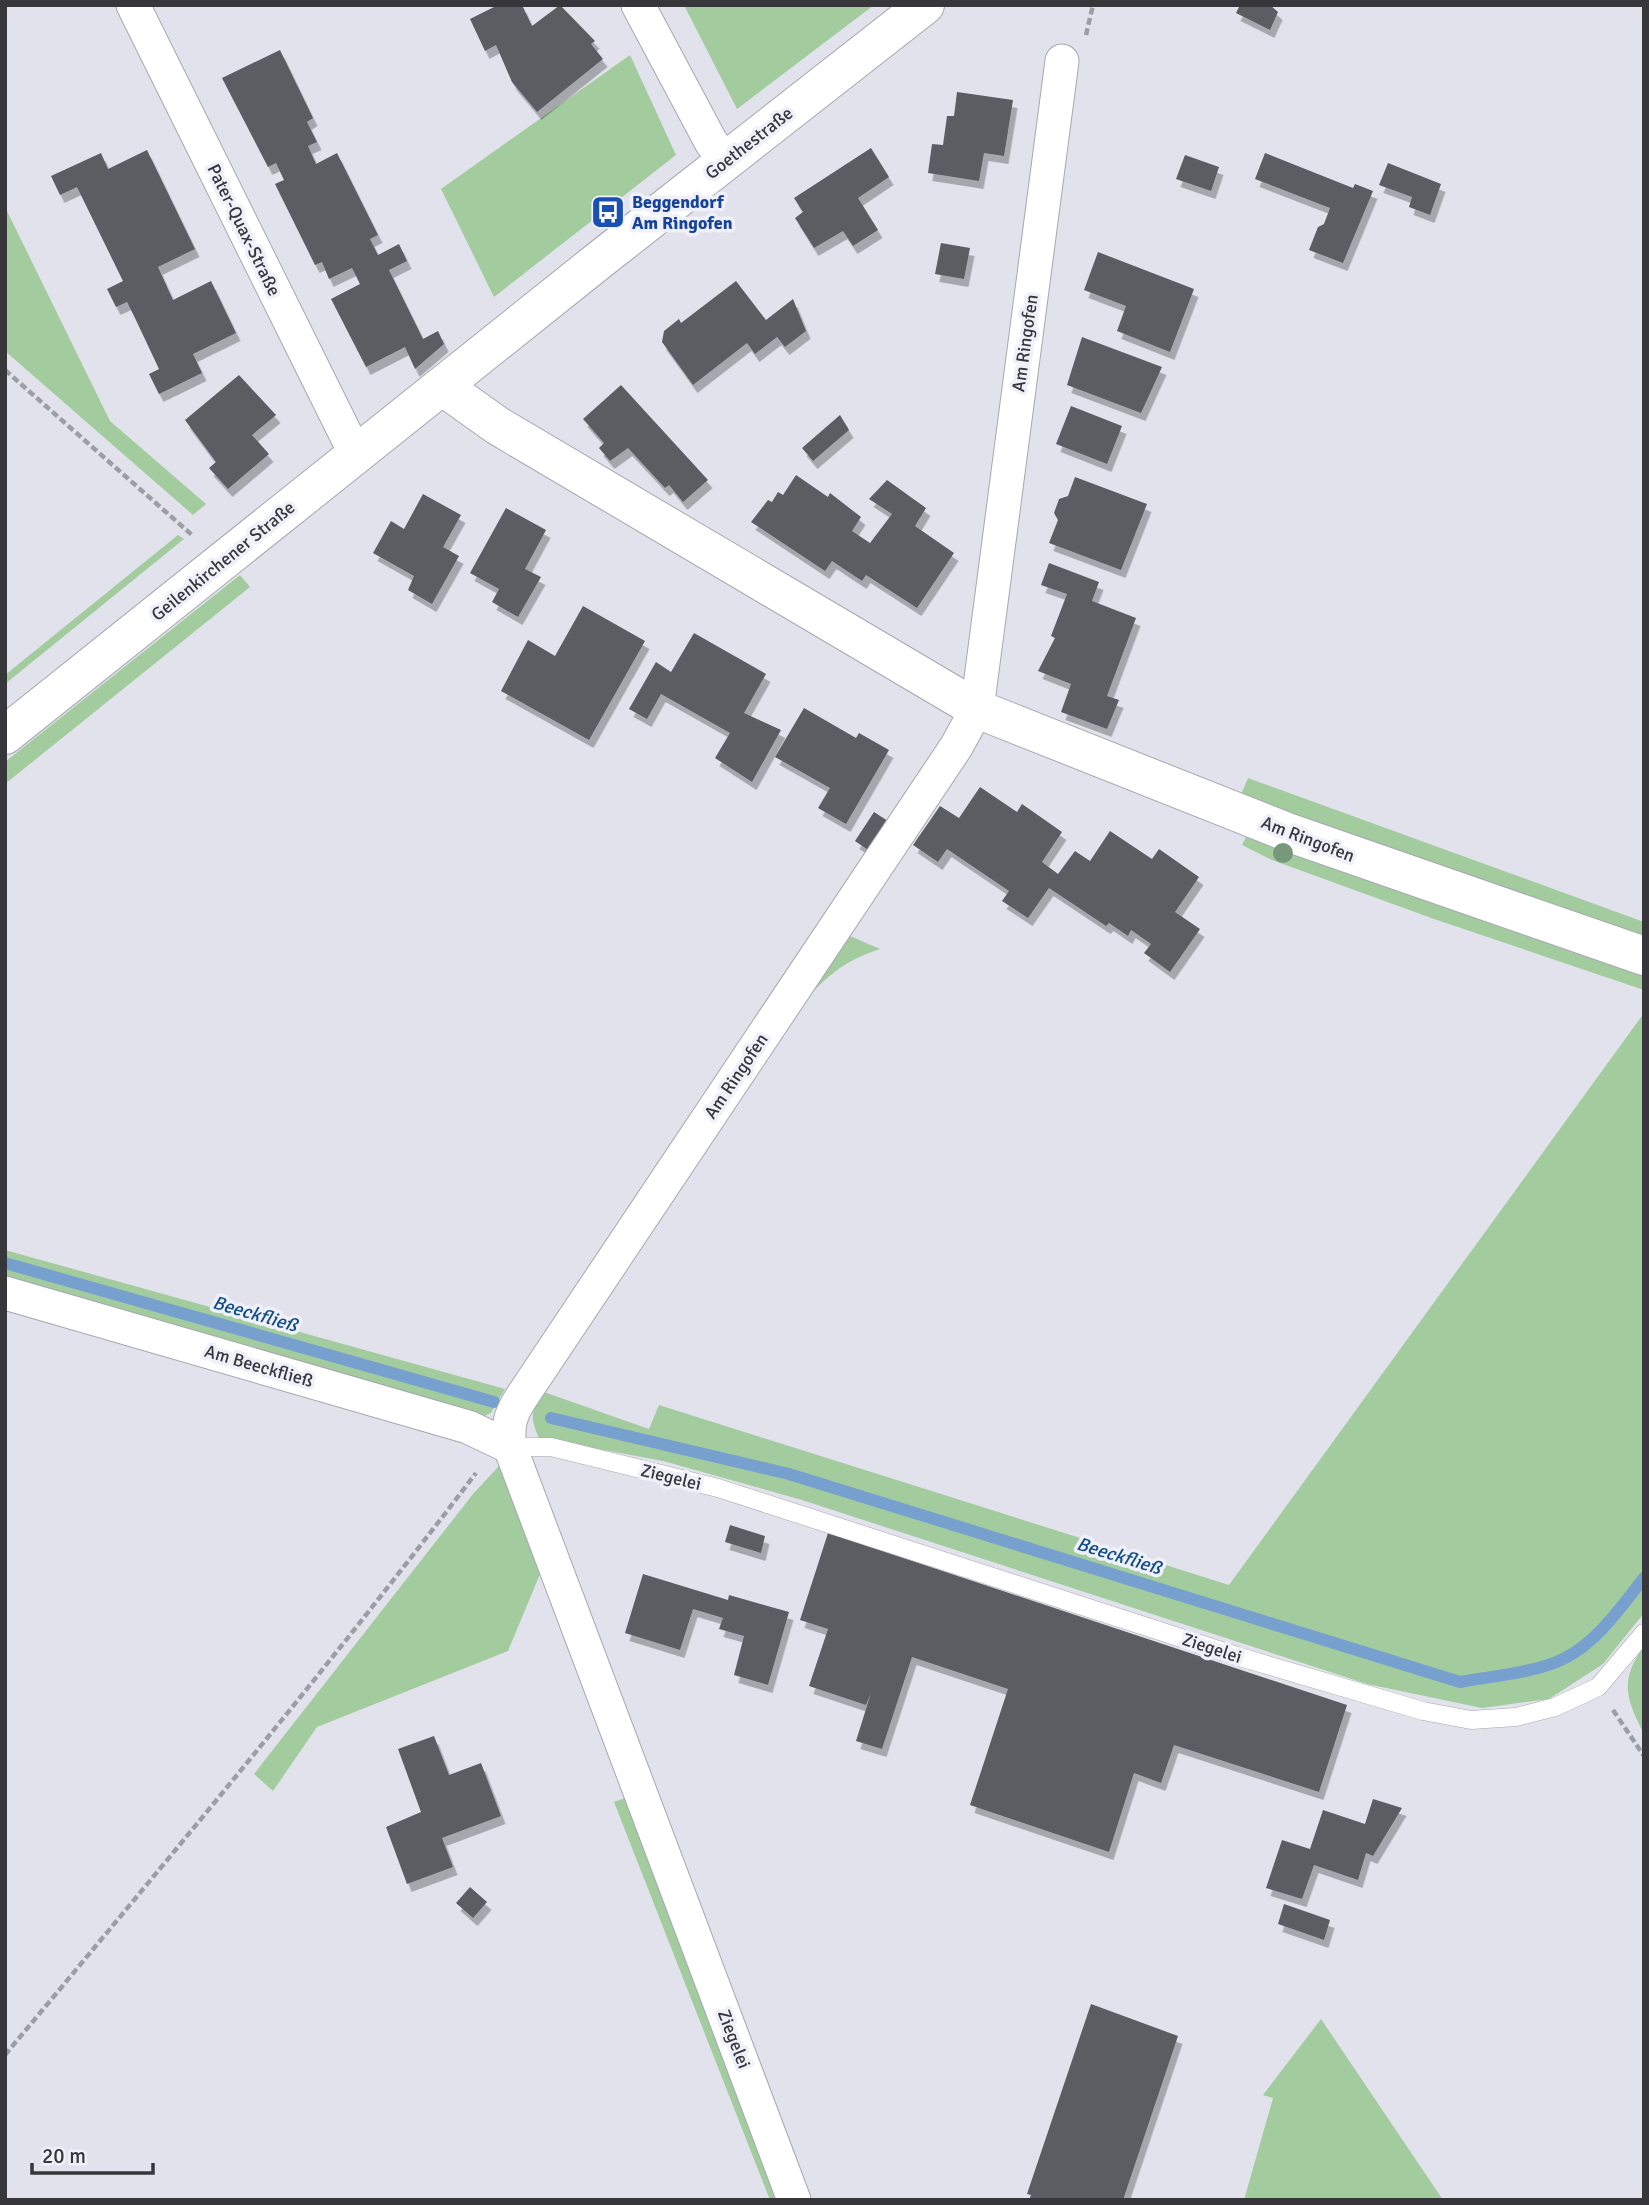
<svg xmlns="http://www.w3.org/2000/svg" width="1649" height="2205" font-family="Signika,sans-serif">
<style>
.green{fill:#a2cc9e}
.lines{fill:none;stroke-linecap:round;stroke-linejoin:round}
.stream{stroke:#77a0cf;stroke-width:12}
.building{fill:#5b5c64;filter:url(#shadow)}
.lane-casing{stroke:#a6a7b0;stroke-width:19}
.street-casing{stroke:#a6a7b0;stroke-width:35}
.secondary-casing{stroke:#a6a7b0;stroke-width:40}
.path{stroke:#9d9da5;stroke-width:4.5;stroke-dasharray:7 3.5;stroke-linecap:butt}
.lane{stroke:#fff;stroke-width:18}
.street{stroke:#fff;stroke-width:33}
.secondary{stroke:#fff;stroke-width:38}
.tree{fill:#77987a}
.labels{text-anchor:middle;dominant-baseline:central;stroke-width:7;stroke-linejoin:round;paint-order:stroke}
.street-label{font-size:18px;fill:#37373b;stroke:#eff0fa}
.transit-label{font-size:18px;font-weight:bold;fill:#164399;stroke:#eff0fa;text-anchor:start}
.water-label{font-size:19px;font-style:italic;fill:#104c86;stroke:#eff0fa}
</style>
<defs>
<filter id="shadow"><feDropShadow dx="4.5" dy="8" stdDeviation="0" flood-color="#0004"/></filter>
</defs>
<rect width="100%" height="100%" fill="#e2e2ec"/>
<path class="green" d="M684,5H874L737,109Z
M630,55L676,155L494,297L441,189Z
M5,207L110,421L206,504L193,515L5,351Z
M178,535L184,539L5,684V675Z
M240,575L250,587L5,784V762Z
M1248,778L1644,922V936L1240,797Z
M1246,837L1273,839L1644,975V990L1434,919L1272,860L1242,845Z
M843,933L880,949C835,963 817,987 787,1021Z
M1644,1013V1613L1603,1664L1549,1699L1482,1708L1367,1684L802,1500L663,1461L539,1438C530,1418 530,1411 544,1392L649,1429L659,1405L1229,1585Z
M5,1250L505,1389L491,1413L480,1418L5,1281Z
M499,1466L540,1574L508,1651L317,1727L273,1791L254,1774L473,1494Z
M1644,1646V1734C1626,1698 1619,1681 1644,1646Z
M628,1797L780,2200H770L614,1802Z
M1321,2019L1443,2200H1244L1273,2098L1263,2095Z"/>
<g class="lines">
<path class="stream" d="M5,1263L494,1402
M551,1418L789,1474L1460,1682C1491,1676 1537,1673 1565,1658C1598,1641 1621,1607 1644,1578"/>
</g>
<path class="building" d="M498,5H522L532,26L560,5L595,41L591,44L603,59L537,112L512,82L496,45L485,51L470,19Z
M1240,5H1270L1278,12L1270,30L1236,13Z
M280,50L313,118L307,122L317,142L308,146L316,164L337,153L378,235L370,239L378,255L399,244L407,261L389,270L423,339L438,331L444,344L415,369L405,347L366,367L331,299L360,284L352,268L329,279L322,262L315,265L275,184L284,180L276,163L268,167L222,78Z
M957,92L1013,100L1004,156L984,153L979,181L928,173L932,144L943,145L947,116H954Z
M871,148L889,177L858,198L878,230L853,246L843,231L814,248L795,218L803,212L794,198Z
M147,150L195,249L158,267L173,300L211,281L236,333L193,354L202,373L159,394L149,374L159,369L135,318L127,302L116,307L107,289L123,281L77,187L60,195L51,176L101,153L108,169Z
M1265,153L1353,188L1355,184L1373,191L1343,263L1309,250L1318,227L1324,224L1330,208L1255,179Z
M1185,155L1219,167L1211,191L1176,179Z
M1388,163L1441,184L1430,215L1409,207L1412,197L1379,185Z
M941,243L970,248L964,279L935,274Z
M1098,252L1194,289L1170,352L1117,331L1126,306L1084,290Z
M736,281L766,320L793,299L806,331L785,347L777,337L755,354L747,343L693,385L662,342L664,331L679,319L681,323Z
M1082,337L1162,367L1141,413L1067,385Z
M239,375L276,415L252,435L269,454L228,489L209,468L216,462L185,420Z
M621,385L708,480L683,502L669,485L665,488L628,448L610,461L599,448L604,443L583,419Z
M1071,406L1122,426L1107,464L1056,444Z
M840,415L849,430L813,461L802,448Z
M796,475L828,497L830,493L861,517L852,531L870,543L892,514L869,499L887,480L926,508L915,526L954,553L917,608L866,575L862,581L832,561L825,571L751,522L768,500L772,502L778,492L783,495Z
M1075,477L1147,504L1121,570L1049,543L1058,520L1054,513L1059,499L1068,496Z
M423,494L461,515L443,547L459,556L432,604L408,590L414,576L373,553L391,521L404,529Z
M506,508L546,530L525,569L541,577L518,617L492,602L499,589L470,573Z
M1049,563L1099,582L1092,601L1136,618L1107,696L1119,700L1107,729L1061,712L1071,684L1038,671L1055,638L1051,636L1067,594L1041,585Z
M583,606L645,641L589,740L501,691L528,640L555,656Z
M694,633L766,674L744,713L781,730L752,782L715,758L730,733L661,694L647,719L629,709L656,662L671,672Z
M804,708L856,738L859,733L889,750L846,824L818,808L830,788L775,757Z
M980,787L1017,812L1022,804L1062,832L1042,862L1058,874L1075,851L1090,861L1110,831L1152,859L1159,849L1199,877L1175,912L1200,929L1170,972L1144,953L1151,944L1131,930L1128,936L1109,923L1106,926L1049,888L1028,918L1002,901L1009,891L947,849L938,862L913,845L940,806L959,818Z
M874,812L891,823L871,852L855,841Z
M730,1525L765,1536L761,1553L725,1542Z
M828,1533L1347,1705L1319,1792L1174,1745L1161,1783L1134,1773L1109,1852L970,1805L1008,1689L912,1657L882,1749L856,1741L871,1693L866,1705L809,1686L828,1629L800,1620Z
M643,1574L728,1600L729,1595L789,1612L768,1685L734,1675L744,1636L719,1629L723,1618L693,1609L680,1650L625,1633Z
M434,1736L449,1775L481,1763L501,1816L442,1838L453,1867L407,1884L386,1827L421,1812L398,1749Z
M1373,1799L1402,1808L1373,1856L1366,1853L1358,1880L1314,1865L1302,1899L1266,1888L1282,1840L1310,1849L1323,1810L1365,1824Z
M470,1887L487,1902L473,1918L456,1903Z
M1284,1904L1330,1920L1324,1940L1278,1924Z
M1091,2004L1178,2036L1123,2200H1029L1031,2195L1027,2194Z"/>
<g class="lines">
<g class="lane-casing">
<path id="lane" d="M510,1447H551L718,1488L1240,1657L1423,1711L1471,1720L1516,1717L1555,1707L1598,1687L1644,1633"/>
</g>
<g class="street-casing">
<path id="street" d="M133,5L356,455
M638,5L711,142L726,162
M5,1293L468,1427L510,1447
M794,2200L510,1447C507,1426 510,1415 521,1398L956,747L977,709L1062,61"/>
</g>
<g class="secondary-casing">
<path id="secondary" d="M442,386L498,426L977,709L1287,832L1644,956
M5,735L602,258L925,5"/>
</g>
<path class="path" d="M1086,35L1093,5
M5,370L192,535
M1613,1710L1644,1756
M5,2055C165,1863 325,1672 476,1473"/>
<use href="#lane" class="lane"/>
<use href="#street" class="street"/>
<use href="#secondary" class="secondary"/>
</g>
<circle class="tree" cx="1283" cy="853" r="10"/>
<defs>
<g id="bus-square" transform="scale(1.75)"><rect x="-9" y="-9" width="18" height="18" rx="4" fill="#1a4fb4" stroke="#eff0fa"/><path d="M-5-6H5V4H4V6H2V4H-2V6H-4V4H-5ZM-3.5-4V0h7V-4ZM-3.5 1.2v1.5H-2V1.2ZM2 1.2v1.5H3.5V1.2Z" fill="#fff"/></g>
</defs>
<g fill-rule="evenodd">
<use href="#bus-square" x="608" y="212"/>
</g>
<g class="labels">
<g class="street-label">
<text transform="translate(749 143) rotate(-38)">Goethestraße</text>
<text transform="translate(244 230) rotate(64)">Pater-Quax-Straße</text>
<text transform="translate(1025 343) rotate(-82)">Am Ringofen</text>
<text transform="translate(223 561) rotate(-39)">Geilenkirchener Straße</text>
<text transform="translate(1308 839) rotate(21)">Am Ringofen</text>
<text transform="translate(736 1076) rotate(-56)">Am Ringofen</text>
<text transform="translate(259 1366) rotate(16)">Am Beeckfließ</text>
<text transform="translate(671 1477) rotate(14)">Ziegelei</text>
<text transform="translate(1212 1648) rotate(18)">Ziegelei</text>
<text transform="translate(734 2039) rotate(69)">Ziegelei</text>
</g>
<g class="transit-label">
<text x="632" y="202">Beggendorf<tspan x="632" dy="21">Am Ringofen</tspan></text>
</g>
<g class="water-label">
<text transform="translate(255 1314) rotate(16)">Beeckfließ</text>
<text transform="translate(1119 1556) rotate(17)">Beeckfließ</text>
</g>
</g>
<rect width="1649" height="2205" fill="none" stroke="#37373b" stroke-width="14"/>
<path d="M32 2163v10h121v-10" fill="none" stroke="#37373b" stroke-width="3.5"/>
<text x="42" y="2163" font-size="21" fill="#37373b" stroke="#eff0fa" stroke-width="5" paint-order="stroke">20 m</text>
</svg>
